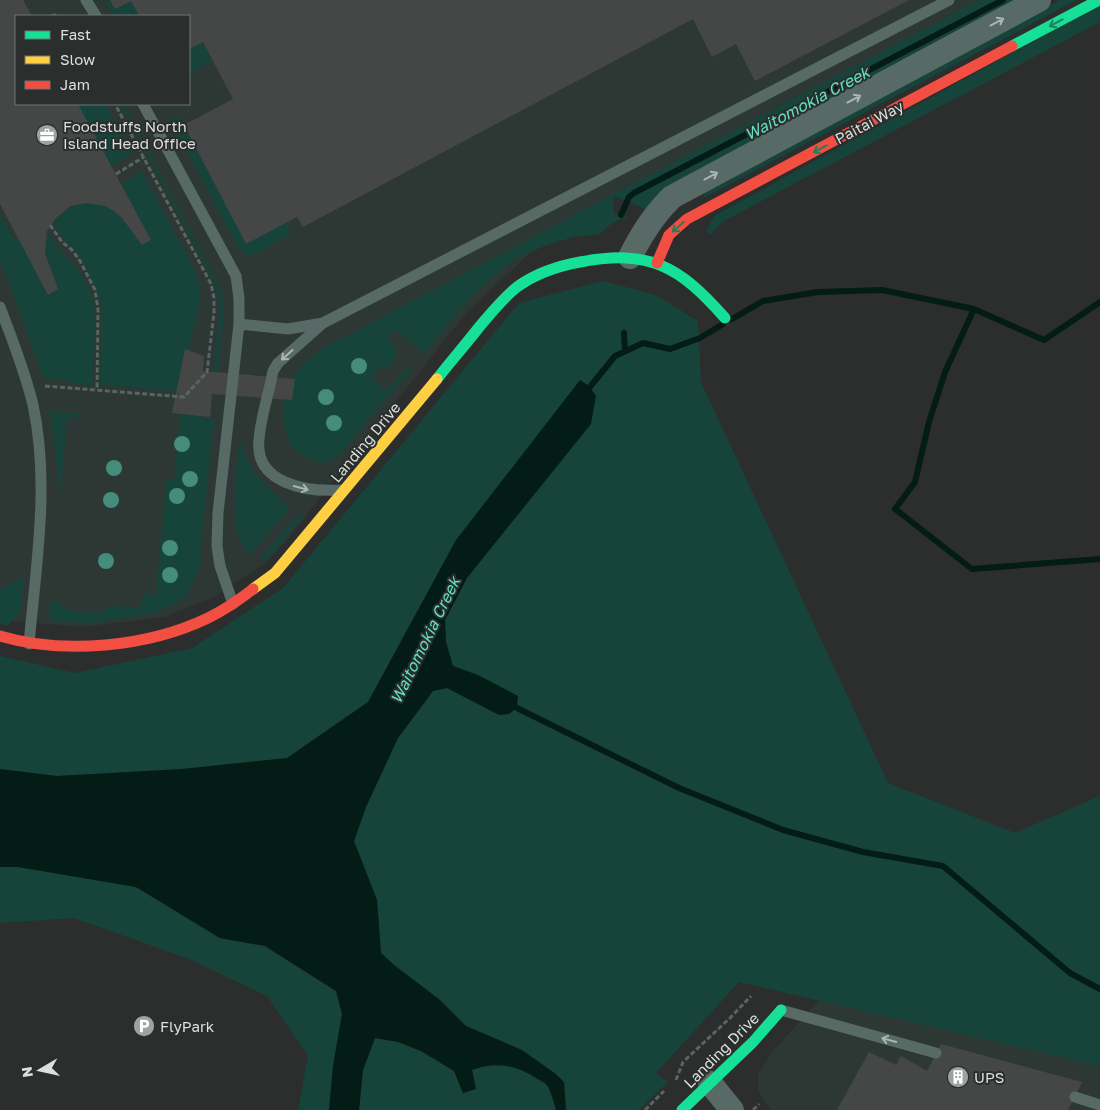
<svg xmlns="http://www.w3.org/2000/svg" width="1100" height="1110" font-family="'Golos Text',sans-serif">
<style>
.built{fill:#2d3834;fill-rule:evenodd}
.green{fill:#17443a}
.water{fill:#041c16}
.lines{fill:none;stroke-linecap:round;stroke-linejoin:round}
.stream{stroke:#041c16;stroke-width:6}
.building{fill:#454746}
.path{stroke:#596562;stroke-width:3;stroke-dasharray:5 2.5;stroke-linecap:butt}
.lane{stroke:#576a65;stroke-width:11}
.street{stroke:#576a65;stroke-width:24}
.fast{stroke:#16e098;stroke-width:11}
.slow{stroke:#ffcf43;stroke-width:11}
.jam{stroke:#f24e42;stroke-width:11}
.tree{fill:#458c7b}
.oneway{stroke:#adb6b4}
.oneway2{stroke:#217f5d}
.labels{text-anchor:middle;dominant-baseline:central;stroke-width:4;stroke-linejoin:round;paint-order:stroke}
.street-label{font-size:15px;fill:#dcdfde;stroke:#2a2f2d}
.poi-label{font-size:15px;fill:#dcdfde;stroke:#2a2f2d;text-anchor:start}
.water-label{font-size:16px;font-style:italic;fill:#63e1c2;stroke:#2a2f2d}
</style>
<rect width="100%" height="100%" fill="#2b2e2d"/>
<path class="built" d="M0,0H979L579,213L533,250L467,312L285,542L264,564L214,597L165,617L80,627L14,621L0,615ZM16,16H189V104H16Z
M819,1000L1100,1066V1110H772L765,1103L758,1089V1073L774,1050Z"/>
<path class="green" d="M110,0L115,9L131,1L139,16H113L106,2Z
M979,0H1028L645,210L639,206L613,196L614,214L628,216L611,224L600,234L574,237L547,245L517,258L502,268L469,299L424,354L396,329L388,338C401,350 397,356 388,369L383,365L372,377L385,391L407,368L413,366L408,373L340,454L331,461C290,465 281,434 284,400H292L295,379H292L303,364L322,349Z
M1060,0H1077L705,197L703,194L717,182Z
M1100,5V22L722,222L711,234L706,232L714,216Z
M203,42L213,61L189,74V49Z
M78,104H105L132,154L111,166Z
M121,104H124L222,291L224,315L217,373L213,372L220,305L215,285Z
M179,115L246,243L288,221L289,232L286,237L252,256L246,255L239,249L170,120Z
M142,172L197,275L201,292L189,350L185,349L177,391L100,385L101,308L97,291L76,250L66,242L52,223C67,204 93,196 114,211C126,219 134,233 142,245L151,240L121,184Z
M0,215L15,240L19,239L48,295L58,289L45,253L47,231C57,248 71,261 83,276C102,300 93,356 92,386L45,378L42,376L10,285L0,261Z
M603,281L656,295L698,321L701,382L888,783L1015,833L1100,796V1066L739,982L656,1073L668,1082L639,1110H566L565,1091L522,1050L466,1026L440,1000L394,965L381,953L377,900L354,841L366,807L398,738L433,691L447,688L499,715L478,675L453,666L446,642L445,620L467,578L456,540L368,702L287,758L182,769L57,776L0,769V656L75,673L192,648L283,588L519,303Z
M51,412L80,413L81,418L67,417L60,500L56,453L50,414Z
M180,414L214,418L199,569L187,595L170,606L150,614L90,623L49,620L50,601L60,603L66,610L104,613L109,606L137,607L140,606L144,594L156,595L166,480H174Z
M239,443L242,444C248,474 269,488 290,508L252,553C250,552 247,551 246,549C228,532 237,467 239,443Z
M300,512L303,516L266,561L260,559Z
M24,577L20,613L7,626L0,624V589Z
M0,867H18L136,887L219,938L264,946L336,991L342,1014L333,1066L329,1110H298L308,1056L267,996L189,959L74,918L0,923Z
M375,1038L398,1042L421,1051L454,1071L463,1093L476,1089L472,1070C494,1061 517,1065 536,1078C539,1080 544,1082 546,1084C551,1090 554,1103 556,1110H359L363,1070Z"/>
<path class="water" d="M580,380L589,386L596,396L591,424L467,578L445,620L446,642L453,666L478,675L518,696L517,708L509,714L499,715L447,688L433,691L398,738L366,807L354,841L377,900L381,953L394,965L440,1000L466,1026L522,1050L556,1074L564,1082L566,1110H556C554,1103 551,1090 546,1084C544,1082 539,1080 536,1078C517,1065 494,1061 472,1070L476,1089L463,1093L454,1071L421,1051L398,1042L375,1038L363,1070L359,1110H329L333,1066L342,1014L336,991L265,946L220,938L136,887L18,867H0V769L57,776L182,769L287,758L368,702L456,540Z"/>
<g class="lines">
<path class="stream" d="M621,215L629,197L634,193L1003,0
M974,309L945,372L929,422L915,482L895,509L972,569L1100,559
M732,319L763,301L818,292L882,290L974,309L1044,340L1100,302
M624,333L625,351
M585,393L615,356L643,343L670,349L700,338L723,324
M517,708L679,788L783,830L863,852L943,866L1070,973L1100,989"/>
</g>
<path class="building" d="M0,0H23L32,16H16V104H78L151,240L142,245L122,218L114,211L105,206L87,203L71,206L56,218L47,231L45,253L58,289L48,295L0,204Z
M110,0H909L755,81L736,44L712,57L693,19L303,227L297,217L246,244L184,125L233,99L203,42L189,49V16H139L131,1L115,9Z
M185,349L204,356L203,371L295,379L292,400L212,394L210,417L172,413Z
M941,1044L1082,1082L1068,1110H837L869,1052L896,1065L901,1056L927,1071Z"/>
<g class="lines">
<path class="path" d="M52,16L55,15L56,16
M116,174L144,157
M50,225L62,242L72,250L80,261L95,290L98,309L97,390
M45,386L184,397L207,372L214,313V298L211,284L115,104
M676,1080L683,1062L730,1018L751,996
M645,1110L664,1091
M753,1110L759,1104"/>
<path class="lane" d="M86,0L96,16
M143,104L236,276L239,299V324L218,513L217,546L220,566L233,604
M0,307C12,339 25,371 33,405C50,483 36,565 29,644
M239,324L288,329L323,323L949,0
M322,324L278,363L273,371C269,393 261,416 259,439C254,484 307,492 340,490
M781,1010L936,1053
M1075,1097L1100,1105"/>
<path class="street" d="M630,257C641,235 653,215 672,197L1039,0
M710,1083L732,1110"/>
<path class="fast" d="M1012,46L1099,0
M437,379C451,361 466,344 480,326C492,312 503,298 517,287C535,274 558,266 580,262C650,249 679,266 725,318
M682,1110L753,1042L781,1010"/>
<path class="slow" d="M253,589L275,573L437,379"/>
<path class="jam" d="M657,263L669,235L687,219L1012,46
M0,636C64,655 148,647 208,618C224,610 239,600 253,589"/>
</g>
<g class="tree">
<circle cx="359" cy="366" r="8"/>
<circle cx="326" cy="397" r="8"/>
<circle cx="334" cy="423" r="8"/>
<circle cx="182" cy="444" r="8"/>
<circle cx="114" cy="468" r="8"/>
<circle cx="190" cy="479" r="8"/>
<circle cx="177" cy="496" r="8"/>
<circle cx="111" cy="500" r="8"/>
<circle cx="170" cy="548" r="8"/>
<circle cx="106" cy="561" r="8"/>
<circle cx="170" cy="575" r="8"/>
</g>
<defs><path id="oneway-shaft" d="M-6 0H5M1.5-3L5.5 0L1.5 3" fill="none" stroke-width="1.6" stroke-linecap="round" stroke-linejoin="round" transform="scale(1.25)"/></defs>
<g class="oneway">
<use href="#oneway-shaft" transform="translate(997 22) rotate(-28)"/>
<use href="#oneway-shaft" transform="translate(854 99) rotate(-28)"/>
<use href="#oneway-shaft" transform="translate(711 176) rotate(-28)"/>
<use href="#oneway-shaft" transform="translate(287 355) rotate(138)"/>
<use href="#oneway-shaft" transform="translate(301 488) rotate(15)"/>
<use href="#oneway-shaft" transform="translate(889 1040) rotate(-165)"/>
</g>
<g class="oneway2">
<use href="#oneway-shaft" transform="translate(1056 23) rotate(152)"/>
<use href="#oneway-shaft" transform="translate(820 149) rotate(152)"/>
<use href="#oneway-shaft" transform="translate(678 227) rotate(138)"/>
</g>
<defs>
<g id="office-disc" transform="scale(1.125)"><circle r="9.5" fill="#9ea1a0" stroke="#2a2f2d"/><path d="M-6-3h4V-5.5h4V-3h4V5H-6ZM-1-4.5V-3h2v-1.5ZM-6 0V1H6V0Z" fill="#fff"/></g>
<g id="parking-disc" transform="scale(1.125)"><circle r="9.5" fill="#9ea1a0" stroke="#2a2f2d"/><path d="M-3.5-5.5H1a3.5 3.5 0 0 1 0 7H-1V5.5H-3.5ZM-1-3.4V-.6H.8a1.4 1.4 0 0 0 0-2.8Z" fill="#fff"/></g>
<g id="building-disc" transform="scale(1.125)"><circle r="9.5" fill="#9ea1a0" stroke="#2a2f2d"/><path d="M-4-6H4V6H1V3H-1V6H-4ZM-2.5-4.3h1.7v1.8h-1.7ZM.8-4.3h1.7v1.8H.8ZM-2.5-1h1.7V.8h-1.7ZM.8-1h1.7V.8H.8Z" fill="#fff"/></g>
</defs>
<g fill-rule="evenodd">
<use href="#office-disc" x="47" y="135"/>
<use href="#parking-disc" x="144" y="1026"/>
<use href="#building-disc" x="958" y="1077"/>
</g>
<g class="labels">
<g class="street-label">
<text transform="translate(869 122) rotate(-28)">Paitai Way</text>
<text transform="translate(365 442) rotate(-50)">Landing Drive</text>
<text transform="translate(721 1050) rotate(-45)">Landing Drive</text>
</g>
<g class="poi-label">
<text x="63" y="126">Foodstuffs North<tspan x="63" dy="17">Island Head Office</tspan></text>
<text x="160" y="1026">FlyPark</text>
<text x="974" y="1077">UPS</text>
</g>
<g class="water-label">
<text transform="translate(807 103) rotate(-28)">Waitomokia Creek</text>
<text transform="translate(425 640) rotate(-64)">Waitomokia Creek</text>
</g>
</g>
<rect x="15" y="15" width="175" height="90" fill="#2a2f2d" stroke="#717574"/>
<rect x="25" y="31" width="25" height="8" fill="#16e098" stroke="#717574"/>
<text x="60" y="40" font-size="15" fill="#dcdfde">Fast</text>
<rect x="25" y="56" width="25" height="8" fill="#ffcf43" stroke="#717574"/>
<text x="60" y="65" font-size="15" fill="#dcdfde">Slow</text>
<rect x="25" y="81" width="25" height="8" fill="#f24e42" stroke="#717574"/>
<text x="60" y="90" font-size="15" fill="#dcdfde">Jam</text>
<g transform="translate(40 1070) rotate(261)" stroke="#2a2f2d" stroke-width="4" paint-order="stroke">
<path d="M0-4L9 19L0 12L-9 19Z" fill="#dcdfde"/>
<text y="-8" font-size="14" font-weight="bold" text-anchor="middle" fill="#dcdfde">N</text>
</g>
</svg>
